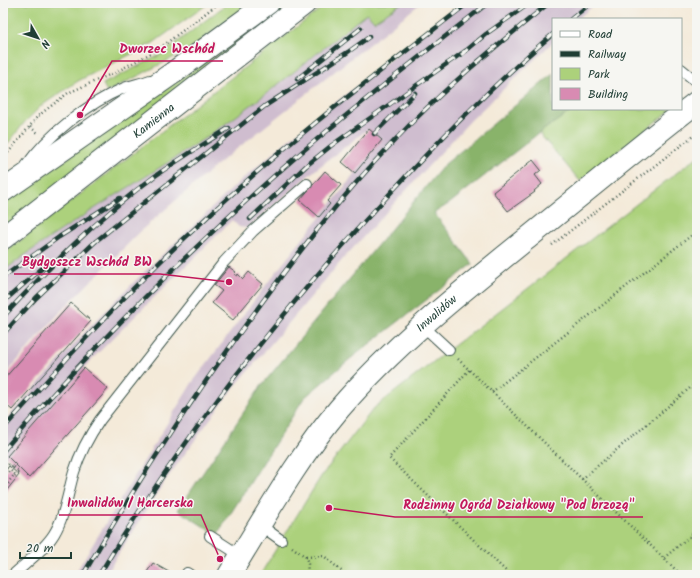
<svg xmlns="http://www.w3.org/2000/svg" width="700" height="578" font-family="Kalam,sans-serif">
<style>
.industrial{fill:#cfbdcf}
.green{fill:#acd17b;stroke:#668758}
.forest{fill:#89b36b;stroke:#547850}
.building{fill:#d88bb2}
.lines{fill:none;stroke-linecap:round;stroke-linejoin:round}
.service-casing{stroke:#3f574d;stroke-width:12}
.tertiary-casing{stroke:#3f574d;stroke-width:24}
.primary-casing{stroke:#3f574d;stroke-width:24}
.path{stroke:#3f574d;stroke-width:2.5;stroke-dasharray:1 3;stroke-linecap:butt}
.service{stroke:#fff;stroke-width:10}
.tertiary{stroke:#fff;stroke-width:22}
.primary{stroke:#fff;stroke-width:22}
.rail-casing{stroke:#1f3d34;stroke-width:4.5}
.rail{stroke:#f6f6f2;stroke-width:3;stroke-dasharray:9;stroke-linecap:butt}
.labels{text-anchor:middle;dominant-baseline:central;stroke-width:3;stroke-linejoin:round;paint-order:stroke}
.street-label{font-size:12px;fill:#1f3d34;stroke:#f6f6f2}
.leader{fill:none;stroke:#c2185b;stroke-width:1.5}
.callout-dot{fill:#c2185b;stroke:#f6f6f2;stroke-width:1.5}
.callout-label{font-size:13px;text-anchor:middle;font-weight:bold;fill:#c2185b;stroke:#f6f6f2;stroke-width:3;stroke-linejoin:round;paint-order:stroke}
</style>
<rect width="100%" height="100%" fill="#f6f6f2"/>
<filter id="ink" filterUnits="userSpaceOnUse"><feTurbulence type="fractalNoise" baseFrequency=".025" numOctaves="2"/><feDisplacementMap in="SourceGraphic" scale="8" xChannelSelector="R" yChannelSelector="G"/><feConvolveMatrix kernelMatrix="1 2 1 2 8 2 1 2 1" color-interpolation-filters="sRGB"/></filter>
<filter id="wash" filterUnits="userSpaceOnUse"><feTurbulence type="fractalNoise" baseFrequency=".012" numOctaves="4" result="noise"/><feDisplacementMap in="SourceGraphic" scale="16" xChannelSelector="R" yChannelSelector="G"/><feGaussianBlur stdDeviation="0.9" result="paint"/><feColorMatrix in="noise" values="0 0 0 0 0 0 0 0 0 0 0 0 0 0 0 0 0 1.4 0 .05"/><feComposite in="paint" operator="in"/></filter>
<g filter="url(#wash)">
<rect width="100%" height="100%" fill="#f4ead9"/>
<path class="industrial" d="M401,3H421L219,163L145,227L61,311L3,377V271L58,232L230,120L293,73L367,12Z
M462,3H597L577,19H553V42L471,120L343,259L227,396L163,484L105,575H74L192,383L269,281L382,140L368,129L314,171L247,228L239,227L232,220L96,355L3,460V423L83,334L137,279L237,184L293,136Z"/>
<path class="green" d="M3,3H209L153,43L78,81L41,106L24,123L3,150Z
M228,3H252L188,50L107,92L103,84L162,54Z
M285,3H294L3,229V204C97,136 193,72 285,3Z
M328,3H402L374,21L367,13C322,49 278,86 231,120C157,173 76,216 3,271V254Z
M574,109H672L580,181L539,133Z
M697,157V575H260L322,475L374,408Z"/>
<path class="forest" d="M553,74V109H574L539,133L450,203L434,213L473,264L350,359L304,398L217,535L178,510L262,385L444,165Z"/>
<g id="blocks">
<path class="building" d="M369,129L382,140L355,173L342,162Z
M533,160L541,170L535,175L542,184L534,191L535,192L508,211L493,192Z
M325,171L341,185L327,201L330,204L319,217L300,200Z
M229,267L236,272L234,274L237,276L238,274L243,279L249,272L263,284L233,320L212,303L222,291L214,285Z
M71,303L91,321L12,410L3,402V380Z
M84,368L108,389L29,478L7,456Z
M9,466L19,475L3,495V474Z
M153,563L174,575H145Z"/>
</g>
</g>
<g filter="url(#ink)">
<use href="#blocks" fill-opacity="0" stroke="#3f574d" stroke-width="1"/>
<g class="lines">
<g class="service-casing">
<path id="service" d="M681,69L697,82
M26,166C48,135 88,103 124,88C132,85 142,83 150,80
M422,325L449,350
M260,525L281,540
M210,536L241,556
M187,573L190,575
M13,575C27,562 44,550 54,534C65,516 68,492 74,472C80,453 89,436 100,420L224,262L253,231L307,184"/>
</g>
<g class="tertiary-casing">
<g id="tertiary">
<path id="s1" d="M229,575C264,519 296,460 339,409C395,344 462,291 529,237C585,192 640,146 697,102"/>
</g>
</g>
<g class="primary-casing">
<g id="primary">
<path d="M3,191L173,73L268,3"/>
<path id="s2" d="M3,238L305,3"/>
</g>
</g>
<path class="path" d="M30,127L38,133
M3,159L38,116L68,93L116,72L160,48L219,3
M552,245L697,133
M458,359L681,575
M469,370L389,458L510,575
M492,392L697,231
M3,405V407
M14,467L19,471L15,476
M3,471L9,464L14,467L11,471
M3,478L10,470L15,474L6,485L3,483
M582,479L697,382
M3,490L9,483
M292,547L306,557L308,564L307,575
M306,557L324,556L346,575
M664,558L697,530"/>
<use href="#service" class="service"/>
<use href="#tertiary" class="tertiary"/>
<use href="#primary" class="primary"/>
<g class="rail-casing">
<path id="rail" d="M571,19L591,3
M461,55L486,34L530,3
M297,79L361,28
M374,134L415,93
M250,219L306,166L332,145L465,51
M3,277L59,237L120,198
M3,302L47,264
M3,317C50,266 99,217 155,176C179,159 204,144 229,128
M3,334L36,298L96,241L265,106L348,52L369,37
M3,429C67,358 132,286 203,221C286,142 378,73 468,3
M3,451C93,346 191,247 296,157C358,104 423,54 488,3
M83,575C131,492 183,412 239,334C288,266 338,199 396,139C443,89 496,46 549,3
M99,575C183,436 284,307 395,188C445,134 497,81 553,34"/>
</g>
<use href="#rail" class="rail"/>
</g>
</g>
<g class="labels">
<g class="street-label">
<text stroke="none"><textPath href="#s2" startOffset="191">Kamienna</textPath></text>
<text stroke="none"><textPath href="#s1" startOffset="336">Inwalidów</textPath></text>
</g>
</g>
<path class="leader" d="M80 115L112 61H223M229 282L160 274H14M220 559L201 515H59M329 508L395 517H643"/>
<g class="callout-dot">
<circle cx="80" cy="115" r="4"/>
<circle cx="229" cy="282" r="4"/>
<circle cx="220" cy="559" r="4"/>
<circle cx="329" cy="508" r="4"/>
</g>
<g class="callout-label">
<text x="167" y="53">Dworzec Wschód</text>
<text x="87" y="266">Bydgoszcz Wschód BW</text>
<text x="130" y="507">Inwalidów / Harcerska</text>
<text x="519" y="509">Rodzinny Ogród Działkowy "Pod brzozą"</text>
</g>
<rect width="700" height="578" fill="none" stroke="#f6f6f2" stroke-width="16"/>
<rect x="552" y="18" width="130" height="92" fill="#f6f6f2" stroke="#a0aca6"/>
<rect x="560" y="31" width="20" height="6" fill="#ffffff" stroke="#a0aca6"/>
<text x="588" y="38" font-size="12" fill="#1f3d34">Road</text>
<rect x="560" y="51" width="20" height="6" fill="#1f3d34" stroke="#a0aca6"/>
<text x="588" y="58" font-size="12" fill="#1f3d34">Railway</text>
<rect x="560" y="68" width="20" height="12" fill="#acd17b" stroke="#a0aca6"/>
<text x="588" y="78" font-size="12" fill="#1f3d34">Park</text>
<rect x="560" y="88" width="20" height="12" fill="#d88bb2" stroke="#a0aca6"/>
<text x="588" y="98" font-size="12" fill="#1f3d34">Building</text>
<g transform="translate(38 38) rotate(129)" stroke="#f6f6f2" stroke-width="3" paint-order="stroke">
<path d="M0-3L7 15L0 10L-7 15Z" fill="#1f3d34"/>
<text y="-6" font-size="11" font-weight="bold" text-anchor="middle" fill="#1f3d34">N</text>
</g>
<path d="M20 552v6h51v-6" fill="none" stroke="#1f3d34" stroke-width="2"/>
<text x="26" y="552" font-size="12" fill="#1f3d34" stroke="#f6f6f2" stroke-width="3" paint-order="stroke">20 m</text>
</svg>
